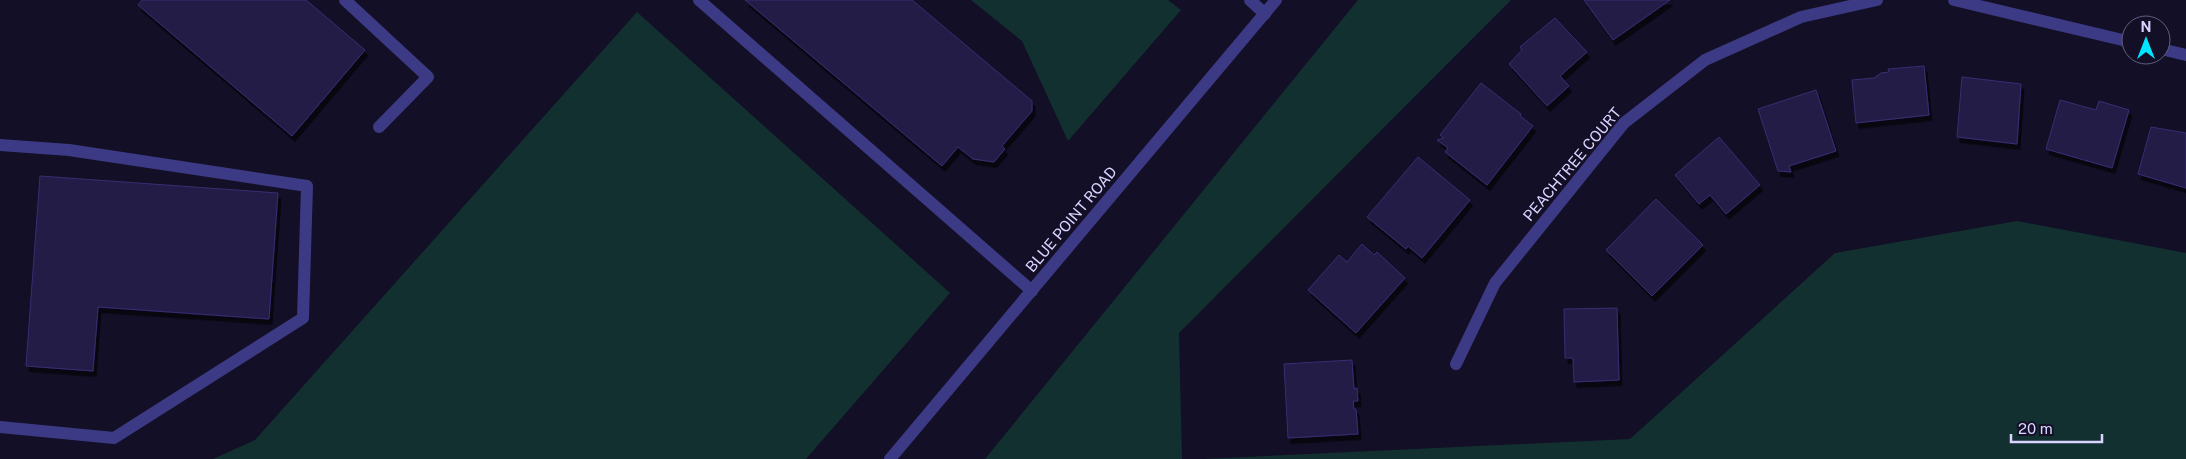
<svg xmlns="http://www.w3.org/2000/svg" width="2186" height="459" font-family="'Public Sans',sans-serif">
<style>
.green{fill:#12302f}
.building{fill:#241b47;stroke:#3b2d73;filter:url(#shadow)}
.lines{fill:none;stroke-linecap:round;stroke-linejoin:round}
.service{stroke:#3d3a85;stroke-width:12}
.minor{stroke:#3d3a85;stroke-width:12}
.tertiary{stroke:#3d3a85;stroke-width:12}
.labels{text-anchor:middle;dominant-baseline:central;stroke-width:4;stroke-linejoin:round;paint-order:stroke}
.street-label{font-size:15px;fill:#d9d4ff;stroke:#130f26}
</style>
<defs>
<filter id="shadow"><feDropShadow dx="3" dy="5.5" stdDeviation="0" flood-color="#0009"/></filter>
</defs>
<rect width="100%" height="100%" fill="#130f26"/>
<path class="green" d="M971,0H1168L1181,10L1068,141L1022,41Z
M1358,0H1511L1179,333L1182,459H985Z
M637,12L950,293L806,459H213L255,440Z
M2017,221L2186,253V459H1203L1630,439L1835,253Z"/>
<path class="building" d="M142,0H306L365,50L292,136L138,5Z
M745,0H912L1032,101V111L1002,146L1005,149L994,162L973,159L958,147L942,166Z
M1584,0H1670L1613,40Z
M1555,18L1587,52L1560,76L1569,86L1547,106L1509,64L1522,50L1520,47Z
M1924,66L1929,115L1856,123L1852,80L1874,78L1881,73L1889,72L1888,69Z
M1962,77L2021,84L2017,144L1957,137Z
M1481,83L1521,114L1520,116L1533,126L1487,185L1445,152L1448,148L1437,140L1444,138L1440,135Z
M1816,90L1836,151L1789,166L1791,172L1778,171L1758,109Z
M2060,100L2096,110L2099,101L2129,110L2112,168L2046,149Z
M2151,127L2186,133V188L2138,174Z
M1719,137L1760,185L1726,214L1710,195L1699,204L1675,175Z
M1418,157L1470,200L1422,258L1408,246L1406,249L1367,217Z
M40,176L278,193L269,319L98,307L93,371L26,366Z
M1656,199L1703,245L1652,296L1606,250Z
M1362,244L1374,255L1377,252L1405,278L1356,333L1308,290L1339,255L1347,262Z
M1617,308L1619,380L1574,382L1573,358H1565L1564,309Z
M1352,360L1354,389L1357,388L1358,401H1353L1354,409H1356L1358,434L1288,438L1284,364Z"/>
<g class="lines">
<path class="service" d="M345,0L428,77L379,127
M699,0L1032,291
M1250,0L1265,14
M0,145L69,150L307,186L303,318L114,438L0,427"/>
<path class="minor" d="M1954,0L2131,42
M2161,49L2186,55
M1456,364L1495,283L1624,123L1705,60L1801,17L1877,0"/>
<path class="tertiary" d="M890,459L1276,0"/>
</g>
<g class="labels">
<g class="street-label">
<text transform="translate(1572 164) rotate(-50)">PEACHTREE COURT</text>
<text transform="translate(1071 219) rotate(-50)">BLUE POINT ROAD</text>
</g>
</g>
<g transform="translate(2146 40)"><circle r="24" fill="#130f26" stroke="#625e7d"/>
<path d="M0-4L9 19L0 12L-9 19Z" fill="#00e5ff"/>
<text y="-8" font-size="14" font-weight="bold" text-anchor="middle" fill="#d9d4ff">N</text>
</g>
<path d="M2011 434v8h91v-8" fill="none" stroke="#d9d4ff" stroke-width="2.5"/>
<text x="2018" y="434" font-size="15" fill="#d9d4ff" stroke="#130f26" stroke-width="4" paint-order="stroke">20 m</text>
</svg>
